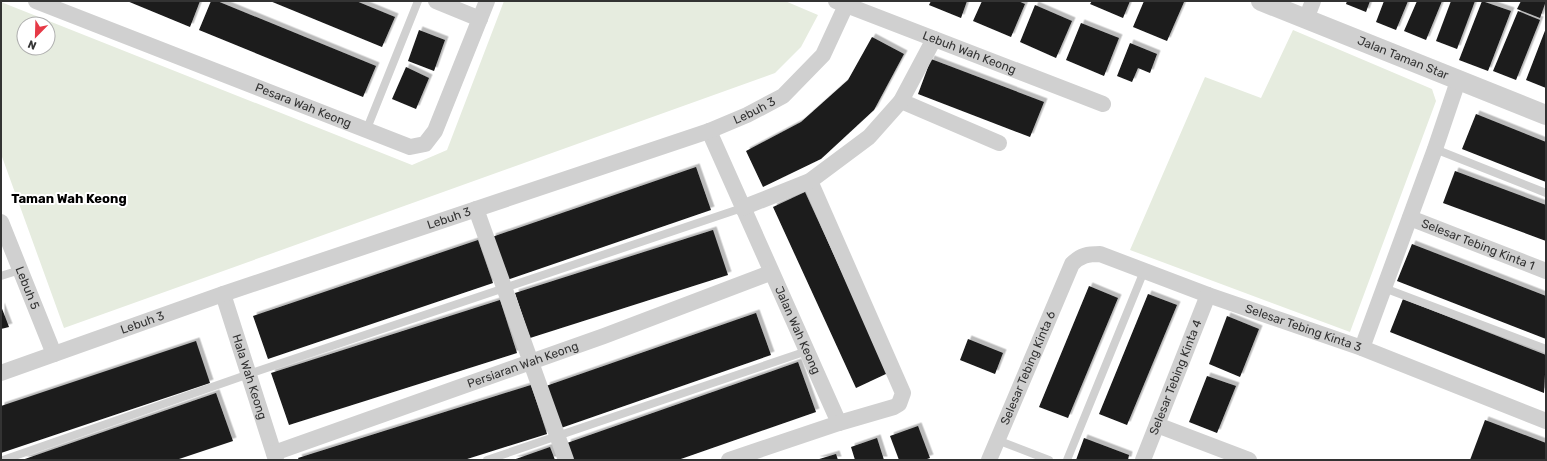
<svg xmlns="http://www.w3.org/2000/svg" width="1547" height="461" font-family="Rubik,sans-serif">
<style>
.green{fill:#e6ecdf;fill-rule:evenodd}
.building{fill:#1a1a1a;filter:url(#shadow)}
.lines{fill:none;stroke-linecap:round;stroke-linejoin:round}
.service{stroke:#d0d0d0;stroke-width:8}
.minor{stroke:#d0d0d0;stroke-width:16}
.tertiary{stroke:#d0d0d0;stroke-width:20}
.labels{text-anchor:middle;dominant-baseline:central;stroke-width:4;stroke-linejoin:round;paint-order:stroke}
.street-label{font-size:12px;fill:#333;stroke:#fff}
.neighbourhood-label{font-size:13px;font-weight:bold;fill:#000;stroke:#fff}
</style>
<defs>
<filter id="shadow"><feDropShadow dx="3.5" dy="-3.5" stdDeviation="0" flood-color="#0004"/></filter>
</defs>
<rect width="100%" height="100%" fill="#fff"/>
<path class="green" d="M504,1H785L818,15L801,47L775,73L64,328L1,154V2L412,165L447,150ZM24,24H48V48H24Z
M1293,30L1432,89L1436,101L1350,332L1130,250L1205,77L1261,98Z"/>
<path class="building" d="M127,1H200L190,27Z
M211,1H217L376,66L363,97L199,30Z
M270,1H356L395,17L382,47Z
M931,1H967L961,18L929,5Z
M982,1H1018L1025,4L1011,37L973,21Z
M1092,1H1130L1123,18L1090,4Z
M1144,1L1184,2L1167,41L1133,27Z
M1347,1H1370L1366,12L1346,4Z
M1384,1H1408L1396,30L1376,22Z
M1417,1H1442L1426,40L1404,31Z
M1451,1H1475L1457,49L1436,41Z
M1482,1L1511,11L1488,71L1459,60Z
M1521,1H1546L1540,18L1517,9Z
M1035,5L1072,21L1056,58L1020,42Z
M1518,11L1540,20L1516,80L1493,71Z
M1081,23L1119,38L1104,76L1066,60Z
M1546,28V88L1526,80Z
M419,30L445,40L434,71L408,61Z
M872,37L904,54L874,110L821,159L763,187L746,151L801,122L848,80Z
M1130,43L1157,54L1150,73L1138,68L1132,82L1117,76Z
M931,59L1044,102L1030,137L918,94Z
M406,67L429,78L416,109L392,99Z
M1476,114L1546,142V182L1462,149Z
M696,167L711,210L507,280L492,237Z
M1455,171L1546,205V241L1443,203Z
M805,192L888,373L856,388L773,207Z
M713,230L728,275L530,338L515,293Z
M478,240L493,283L268,359L253,316Z
M1412,244L1546,296V339L1397,281Z
M1089,286L1118,298L1068,418L1039,407Z
M1148,294L1177,305L1127,425L1099,414Z
M1403,299L1546,355L1544,393L1390,332Z
M500,300L517,353L289,425L271,373Z
M1,306L9,327L1,329Z
M756,313L771,355L561,428L546,386Z
M1227,316L1259,329L1240,377L1209,364Z
M968,339L1003,353L995,374L960,360Z
M196,341L210,383L1,453V406Z
M798,362L816,412L678,460H573L567,443Z
M1207,376L1236,386L1217,433L1189,422Z
M531,385L547,434L464,460H299L298,458Z
M216,393L233,441L176,460H22Z
M1485,420L1546,443V460H1470Z
M918,426L930,458L924,460H899L890,436Z
M877,438L884,460H855L851,447Z
M1084,438L1129,455L1128,460H1076Z
M550,447L555,460H513Z
M836,454L838,460H816Z"/>
<g class="lines">
<path class="service" d="M366,131L418,1
M1435,149L1546,193
M1,276L20,270
M1384,288L1546,349
M997,440L1049,460
M3,460L249,374L742,208
M487,460L807,351
M1067,460L1144,271"/>
<g class="minor">
<path id="s1" d="M36,1L410,147L425,144L435,131L487,1"/>
<path d="M436,1L480,19"/>
<path id="s2" d="M836,1L1103,104"/>
<path d="M1306,19L1313,1"/>
<path d="M901,101L999,143"/>
<path id="s3" d="M709,131L839,423L729,460"/>
<path d="M810,181L903,393L899,404L894,407L839,423"/>
<path d="M742,208L810,181L869,137L901,101L934,39"/>
<path d="M476,209L566,460"/>
<path id="s4" d="M1410,218L1546,271"/>
<path id="s5" d="M1,222L54,354"/>
<path id="s6" d="M223,294L276,460"/>
<path d="M1362,348L1435,149L1458,81"/>
<path id="s7" d="M1,373L223,294L709,131L747,115L783,96L823,55L848,1"/>
<path d="M1157,425L1249,460"/>
<path id="s8" d="M274,453L604,336L770,273"/>
<path id="s9" d="M989,460L1072,264C1081,255 1088,254 1100,254L1208,295L1362,348L1546,421"/>
<path id="s10" d="M1143,460L1208,295"/>
</g>
<path class="tertiary" id="s11" d="M1261,1L1546,115"/>
</g>
<g class="labels">
<g class="street-label">
<text stroke="none"><textPath href="#s2" startOffset="143">Lebuh Wah Keong</textPath></text>
<text stroke="none"><textPath href="#s11" startOffset="153">Jalan Taman Star</textPath></text>
<text stroke="none"><textPath href="#s1" startOffset="287">Pesara Wah Keong</textPath></text>
<text stroke="none"><textPath href="#s7" startOffset="798">Lebuh 3</textPath></text>
<text stroke="none"><textPath href="#s7" startOffset="474">Lebuh 3</textPath></text>
<text stroke="none"><textPath href="#s4" startOffset="73">Selesar Tebing Kinta 1</textPath></text>
<text stroke="none"><textPath href="#s5" startOffset="71">Lebuh 5</textPath></text>
<text stroke="none"><textPath href="#s7" startOffset="150">Lebuh 3</textPath></text>
<text stroke="none"><textPath href="#s9" startOffset="460">Selesar Tebing Kinta 3</textPath></text>
<text stroke="none"><textPath href="#s3" startOffset="218">Jalan Wah Keong</textPath></text>
<text stroke="none"><textPath href="#s8" startOffset="264">Persiaran Wah Keong</textPath></text>
<text stroke="none"><textPath href="#s9" startOffset="100">Selesar Tebing Kinta 6</textPath></text>
<text stroke="none"><textPath href="#s6" startOffset="87">Hala Wah Keong</textPath></text>
<text stroke="none"><textPath href="#s10" startOffset="89">Selesar Tebing Kinta 4</textPath></text>
</g>
<g class="neighbourhood-label">
<text x="69" y="198">Taman Wah Keong</text>
</g>
</g>
<rect width="1547" height="461" fill="none" stroke="#333333" stroke-width="4"/>
<g transform="translate(36 36) rotate(203)"><circle r="19" fill="#ffffff" stroke="#adadad"/>
<path d="M0-3L7 15L0 10L-7 15Z" fill="#e63946"/>
<text y="-6" font-size="11" font-weight="bold" text-anchor="middle" fill="#333333">N</text>
</g>
</svg>
